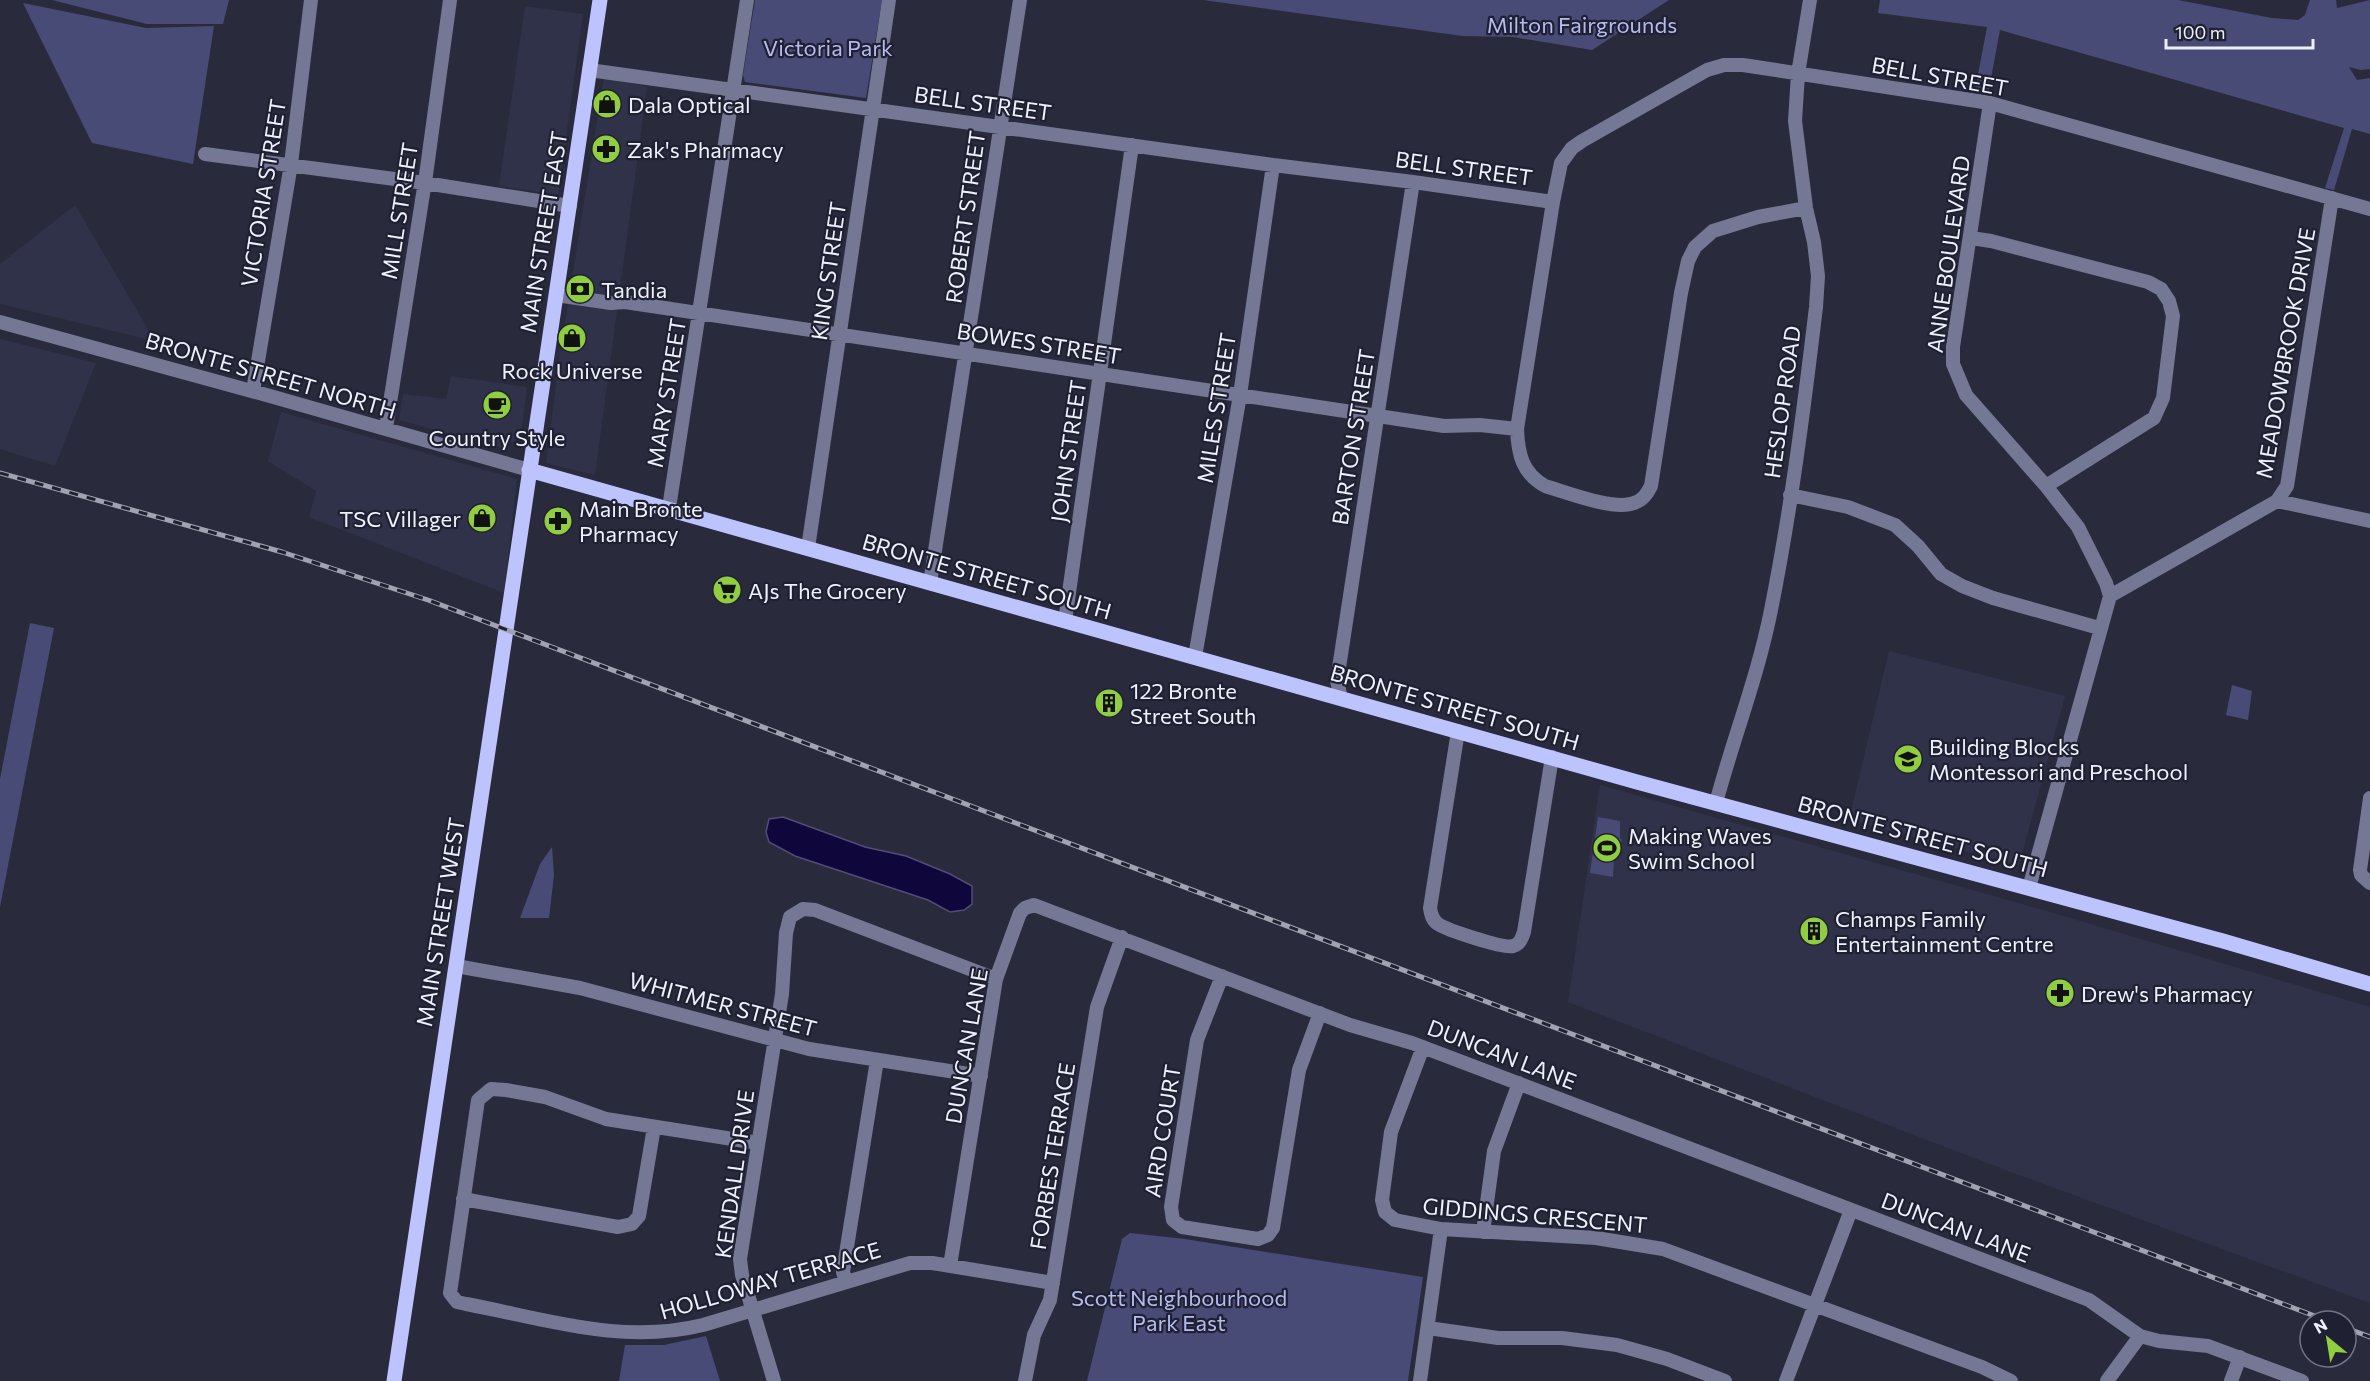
<svg xmlns="http://www.w3.org/2000/svg" width="2370" height="1381" font-family="Commissioner,sans-serif">
<style>
.built{fill:#30324a}
.green{fill:#484b75}
.water{fill:#0f063c;stroke:#524c76;stroke-width:1.5}
.lines{fill:none;stroke-linecap:round;stroke-linejoin:round}
.minor{stroke:#757894;stroke-width:14}
.major{stroke:#bdc3fd;stroke-width:15}
.rail-casing{stroke:#a1a3b1;stroke-width:5}
.rail{stroke:#1f2132;stroke-width:3;stroke-dasharray:9;stroke-linecap:butt}
.labels{text-anchor:middle;dominant-baseline:central;stroke-width:4.5;stroke-linejoin:round;paint-order:stroke}
.park-label{font-size:22px;fill:#b5bbf0;stroke:#1f2132}
.street-label{font-size:22px;fill:#eef0fc;stroke:#1f2132}
.poi-label{font-size:22px;fill:#eef0fc;stroke:#1f2132;text-anchor:start}
</style>
<rect width="100%" height="100%" fill="#292b3d"/>
<path class="built" d="M525,6L583,14L558,195L499,186Z
M604,77L647,87L595,475L546,463L560,354Z
M75,205L155,341L0,304V264Z
M0,339L96,363L55,466L0,449Z
M451,376L527,387L521,434L518,439L501,448L399,420L403,394L446,399Z
M281,412L517,479L504,593L309,517L316,491L268,461Z
M1889,651L2065,696L2019,865L1849,820Z
M1600,785L2050,912L2370,1007V1303L2008,1171L1568,1002Z"/>
<path class="green" d="M52,0H229L223,24H147Z
M755,0H882L866,98L745,82L743,75Z
M1203,0H1669L1592,50L1513,37L1462,36Z
M1880,0H2178L2272,18L2298,20L2305,15L2310,0H2336L2337,8L2370,0V69L2361,70L2349,67L2357,80L2370,78V134L2352,129L2334,190L2325,188L2344,128L2000,30L1988,94L1975,90L1987,27L1878,13Z
M23,3L146,28L214,26L193,164L92,143Z
M30,623L54,628L0,907V779Z
M2232,685L2252,691L2248,720L2226,715Z
M1598,817L1620,821V839H1622L1618,858L1614,857L1613,877L1590,873Z
M552,847L554,875L549,918H520L540,864Z
M1130,1233L1185,1239L1423,1277L1408,1381H1087L1122,1239Z
M706,1336L720,1381H619L625,1345H664Z"/>
<path class="water" d="M783,817L865,847L906,856L950,874L972,886V904L964,910L950,912L928,900L795,856L769,842L766,832L769,819Z"/>
<g class="lines">
<path class="minor" d="M589,70L1273,165L1413,182L1553,202
M1990,103L1953,347V364L1966,395L2046,486L2078,527L2106,583L2110,596L2029,888
M205,154L425,183L570,206
M1806,208L1758,217L1713,231L1695,247L1688,261L1681,293L1651,486C1647,494 1643,500 1634,503C1614,511 1566,492 1545,486C1522,473 1518,454 1517,429L1553,202L1561,163L1572,148L1582,141L1707,70L1724,65H1743L1990,103L2370,209
M1971,238L1991,241L2148,282L2161,289L2169,301L2173,316L2163,398L2154,418L2046,486
M556,295L611,303L625,302L1444,426L1480,425L1517,429
M0,322L270,396L529,470
M253,391L291,164L311,0
M386,428L426,175L450,0
M1790,495L1848,507L1895,525L1918,546L1941,574L1962,586L1993,598L2099,628
M2277,501L2370,521
M669,508L747,0
M808,548L889,0
M930,583L1020,0
M2110,596L2277,501L2287,486L2332,198
M1065,621L1132,145
M1195,657L1240,395L1273,165
M1341,698L1337,681L1413,182
M1458,731L1430,908C1431,914 1432,920 1438,924C1447,930 1504,949 1513,946C1520,944 1522,938 1524,932L1552,757
M2370,798L2360,870L2361,875L2370,883
M1716,803C1733,739 1758,676 1771,610C1791,510 1804,408 1816,307L1818,276L1814,242L1806,208L1795,121L1798,74L1810,0
M456,966L580,988L809,1049L981,1076
M1222,976L1197,1040L1171,1207L1173,1220L1182,1227L1258,1239L1268,1235L1273,1228L1299,1070L1320,1013
M1423,1047L1391,1132L1382,1200L1385,1212L1395,1220L1441,1229L1596,1238L1663,1249L1982,1367L2011,1381
M758,1143L606,1119L545,1097L506,1090L491,1089L478,1100L450,1293L457,1302L466,1304C546,1319 621,1345 703,1325L910,1263H932L1053,1283
M463,1199L618,1227L632,1224L639,1216L654,1127
M1483,1232L1494,1151L1519,1083
M950,1266L996,979L1020,913L1025,908L1034,905L1350,1025L1412,1043L2089,1300L2140,1336L2159,1341L2208,1346L2302,1381
M846,1282L843,1272L877,1060
M1428,1328L1498,1338H1562L1617,1345L1667,1359L1725,1381
M774,1381L742,1275L740,1259L782,994L786,933L790,917L803,909L815,910L996,979
M1025,1381L1034,1335L1050,1300L1097,1007L1122,937
M1420,1381L1441,1229
M1786,1381L1851,1210
M2107,1381L2140,1336
M2231,1381L2240,1357"/>
<path class="major" d="M529,470L1637,782L2223,941L2370,984
M394,1381L600,0"/>
<g class="rail-casing">
<path id="rail" d="M0,473L282,552L428,600L2328,1321
M2346,1328L2370,1337"/>
</g>
<use href="#rail" class="rail"/>
</g>
<defs>
<g id="shop-disc" transform="scale(1.5)"><circle r="9.5" fill="#91cd40" stroke="#1f2132"/><path d="M-5-2.5h2.3a2.7 3.5 0 0 1 5.4 0H5L5.5 6h-11ZM-1.5-2.5h3a1.5 2.3 0 0 0-3 0Z" fill="#111"/></g>
<g id="pharmacy-disc" transform="scale(1.5)"><circle r="9.5" fill="#91cd40" stroke="#1f2132"/><path d="M-2-6h4v4h4v4h-4v4h-4v-4h-4v-4h4Z" fill="#111"/></g>
<g id="bank-disc" transform="scale(1.5)"><circle r="9.5" fill="#91cd40" stroke="#1f2132"/><path d="M-6-4H6V4H-6ZM0-2.3a2.3 2.3 0 1 0 0 4.6a2.3 2.3 0 1 0 0-4.6Z" fill="#111"/></g>
<g id="cafe-disc" transform="scale(1.5)"><circle r="9.5" fill="#91cd40" stroke="#1f2132"/><path d="M-5.5-4.5H6V0H3Q3 3.5 0 3.5H-2.5Q-5.5 3.5-5.5 0ZM3-3.2v2h1.7v-2ZM-6 4.5H4V6H-6Z" fill="#111"/></g>
<g id="supermarket-disc" transform="scale(1.5)"><circle r="9.5" fill="#91cd40" stroke="#1f2132"/><path d="M-6-5.5h2.5l.6 2H6L4.5 2H-2.5L-4.4-4H-6ZM-1.5 3.2a1.3 1.3 0 1 0 .1 0ZM3 3.2a1.3 1.3 0 1 0 .1 0Z" fill="#111"/></g>
<g id="building-disc" transform="scale(1.5)"><circle r="9.5" fill="#91cd40" stroke="#1f2132"/><path d="M-4-6H4V6H1V3H-1V6H-4ZM-2.5-4.3h1.7v1.8h-1.7ZM.8-4.3h1.7v1.8H.8ZM-2.5-1h1.7V.8h-1.7ZM.8-1h1.7V.8H.8Z" fill="#111"/></g>
<g id="school-disc" transform="scale(1.5)"><circle r="9.5" fill="#91cd40" stroke="#1f2132"/><path d="M0-5L7-2L0 1L-7-2ZM-4 1L0 2.5L4 1V4Q0 6-4 4Z" fill="#111"/></g>
<g id="stadium-disc" transform="scale(1.5)"><circle r="9.5" fill="#91cd40" stroke="#1f2132"/><path d="M0-5a6.5 5 0 1 0 0 10a6.5 5 0 1 0 0-10ZM-3.5-1.8h7v3.6h-7Z" fill="#111"/></g>
</defs>
<g fill-rule="evenodd">
<use href="#shop-disc" x="607" y="104"/>
<use href="#pharmacy-disc" x="606" y="149"/>
<use href="#bank-disc" x="580" y="289"/>
<use href="#shop-disc" x="572" y="338"/>
<use href="#cafe-disc" x="497" y="405"/>
<use href="#shop-disc" x="482" y="518"/>
<use href="#pharmacy-disc" x="558" y="521"/>
<use href="#supermarket-disc" x="727" y="590"/>
<use href="#building-disc" x="1109" y="703"/>
<use href="#school-disc" x="1908" y="759"/>
<use href="#stadium-disc" x="1607" y="848"/>
<use href="#building-disc" x="1814" y="931"/>
<use href="#pharmacy-disc" x="2060" y="993"/>
</g>
<g class="labels">
<g class="park-label">
<text x="1582" y="24">Milton Fairgrounds</text>
<text x="828" y="47">Victoria Park</text>
<text x="1179" y="1297">Scott Neighbourhood<tspan x="1179" dy="25">Park East</tspan></text>
</g>
<g class="street-label">
<text transform="translate(1940 76) rotate(10)">BELL STREET</text>
<text transform="translate(983 103) rotate(8)">BELL STREET</text>
<text transform="translate(1464 168) rotate(8)">BELL STREET</text>
<text transform="translate(263 193) rotate(-81)">VICTORIA STREET</text>
<text transform="translate(399 211) rotate(-81)">MILL STREET</text>
<text transform="translate(965 217) rotate(-82)">ROBERT STREET</text>
<text transform="translate(543 232) rotate(-81)">MAIN STREET EAST</text>
<text transform="translate(1948 254) rotate(-82)">ANNE BOULEVARD</text>
<text transform="translate(828 271) rotate(-82)">KING STREET</text>
<text transform="translate(1039 343) rotate(9)">BOWES STREET</text>
<text transform="translate(2285 353) rotate(-80)">MEADOWBROOK DRIVE</text>
<text transform="translate(271 375) rotate(16)">BRONTE STREET NORTH</text>
<text transform="translate(666 393) rotate(-81)">MARY STREET</text>
<text transform="translate(1782 402) rotate(-82)">HESLOP ROAD</text>
<text transform="translate(1216 408) rotate(-81)">MILES STREET</text>
<text transform="translate(1353 437) rotate(-81)">BARTON STREET</text>
<text transform="translate(1068 451) rotate(-82)">JOHN STREET</text>
<text transform="translate(987 576) rotate(16)">BRONTE STREET SOUTH</text>
<text transform="translate(1455 707) rotate(16)">BRONTE STREET SOUTH</text>
<text transform="translate(1923 836) rotate(15)">BRONTE STREET SOUTH</text>
<text transform="translate(440 922) rotate(-81)">MAIN STREET WEST</text>
<text transform="translate(723 1004) rotate(15)">WHITMER STREET</text>
<text transform="translate(966 1046) rotate(-80)">DUNCAN LANE</text>
<text transform="translate(1502 1054) rotate(21)">DUNCAN LANE</text>
<text transform="translate(1162 1131) rotate(-81)">AIRD COURT</text>
<text transform="translate(1052 1156) rotate(-81)">FORBES TERRACE</text>
<text transform="translate(734 1174) rotate(-82)">KENDALL DRIVE</text>
<text transform="translate(1535 1215) rotate(5)">GIDDINGS CRESCENT</text>
<text transform="translate(1956 1227) rotate(21)">DUNCAN LANE</text>
<text transform="translate(770 1280) rotate(-16)">HOLLOWAY TERRACE</text>
</g>
<g class="poi-label">
<text x="628" y="104">Dala Optical</text>
<text x="627" y="149">Zak's Pharmacy</text>
<text x="601" y="289">Tandia</text>
<text x="572" y="370" text-anchor="middle">Rock Universe</text>
<text x="497" y="437" text-anchor="middle">Country Style</text>
<text x="579" y="508">Main Bronte<tspan x="579" dy="25">Pharmacy</tspan></text>
<text x="461" y="518" text-anchor="end">TSC Villager</text>
<text x="748" y="590">AJs The Grocery</text>
<text x="1130" y="690">122 Bronte<tspan x="1130" dy="25">Street South</tspan></text>
<text x="1929" y="746">Building Blocks<tspan x="1929" dy="25">Montessori and Preschool</tspan></text>
<text x="1628" y="835">Making Waves<tspan x="1628" dy="25">Swim School</tspan></text>
<text x="1835" y="918">Champs Family<tspan x="1835" dy="25">Entertainment Centre</tspan></text>
<text x="2081" y="993">Drew's Pharmacy</text>
</g>
</g>
<g transform="translate(2328 1339) rotate(330)"><circle r="28" fill="#1f2132" stroke="#727483" stroke-width="1.5"/>
<path d="M0-4.5L10 22L0 15L-10 22Z" fill="#91cd40"/>
<text y="-9" font-size="16" font-weight="bold" text-anchor="middle" fill="#eef0fc">N</text>
</g>
<path d="M2166 39v9h147v-9" fill="none" stroke="#eef0fc" stroke-width="3"/>
<text x="2175" y="39" font-size="18" fill="#eef0fc" stroke="#1f2132" stroke-width="4.5" paint-order="stroke">100 m</text>
</svg>
